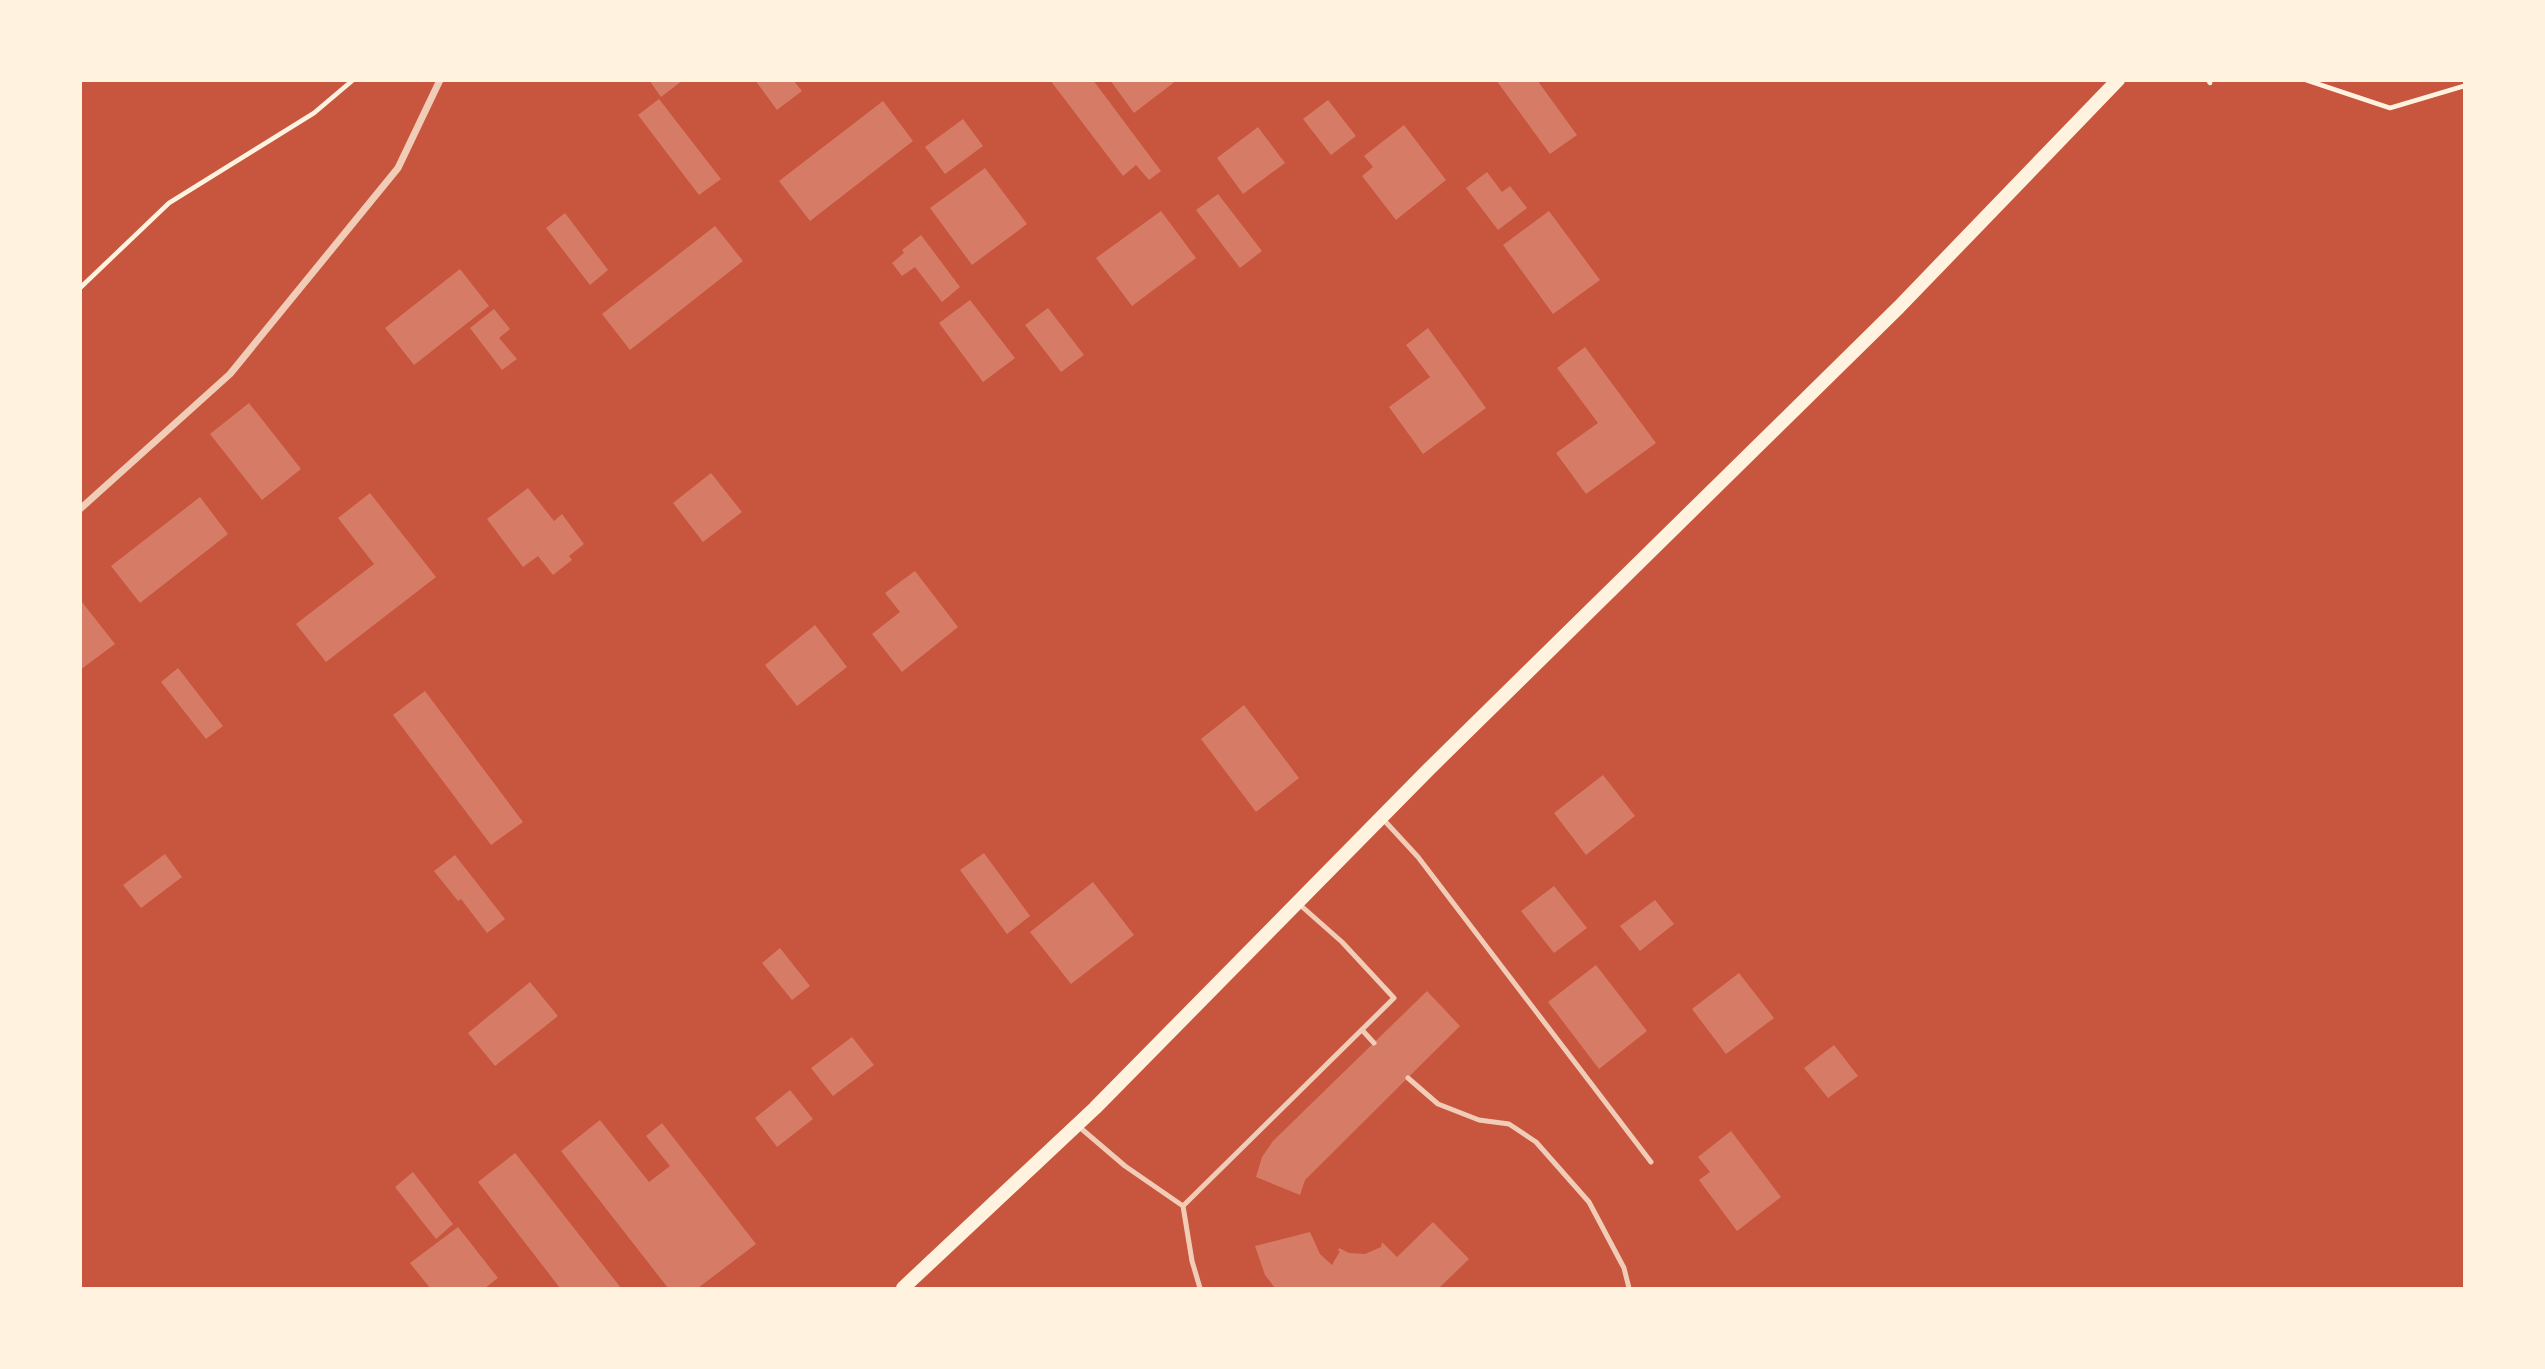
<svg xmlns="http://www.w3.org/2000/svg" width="2545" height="1369" font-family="'Times New Roman',serif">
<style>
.building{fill:#d67c66}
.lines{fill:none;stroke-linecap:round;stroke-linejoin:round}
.path{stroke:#fff3e0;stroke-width:4.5}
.service{stroke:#f1ccb7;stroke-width:5}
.minor{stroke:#f1ccb7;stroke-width:7}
.secondary{stroke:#fff3e0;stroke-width:14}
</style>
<rect width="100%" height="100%" fill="#c8553d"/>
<path class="building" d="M649,80H683L661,97Z
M755,80H793L802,91L777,110Z
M1050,80H1093L1161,171L1149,180L1136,165L1123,176Z
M1110,80H1177L1134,113Z
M1496,80H1537L1577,135L1550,154Z
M659,99L721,179L699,195L638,115Z
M1328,100L1356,136L1331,155L1303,119Z
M883,101L913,141L810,221L779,181Z
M963,119L983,146L945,174L925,147Z
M1404,125L1446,180L1396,220L1362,176L1373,167L1364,156Z
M1258,127L1285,163L1243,194L1217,158Z
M985,168L1027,224L972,265L930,208Z
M1487,172L1502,192L1510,186L1527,208L1498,230L1466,188Z
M1218,194L1262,251L1240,268L1196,210Z
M1161,211L1196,258L1132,306L1096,258Z
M1549,211L1600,280L1553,314L1503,245Z
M565,213L608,270L590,285L546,228Z
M715,226L743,261L630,350L602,314Z
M921,235L960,287L942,302L915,267L902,276L892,263L904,253L902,250Z
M460,269L489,306L414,365L385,328Z
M970,300L1015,358L983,382L939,323Z
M1048,308L1084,355L1061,372L1025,325Z
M494,309L510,329L499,338L517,359L502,370L470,328Z
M1428,328L1486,408L1423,454L1389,407L1430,377L1406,345Z
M1585,347L1656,443L1586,494L1556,453L1598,423L1557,368Z
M249,403L301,469L262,500L210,434Z
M711,473L742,512L703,542L673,503Z
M528,488L554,521L562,514L584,544L569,556L572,560L553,575L538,556L523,567L487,519Z
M370,493L436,577L326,662L296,624L374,564L338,518Z
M200,497L228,534L140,603L111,566Z
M915,571L958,627L902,672L872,634L900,612L885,593Z
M82,602L115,644L80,670V603Z
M815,625L847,667L797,706L765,665Z
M178,668L223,726L206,739L161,682Z
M425,691L523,822L491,845L393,715Z
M1244,705L1299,778L1256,812L1201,739Z
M1603,775L1635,816L1586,855L1554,813Z
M984,853L1030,916L1007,934L960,870Z
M165,854L182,877L141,908L123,885Z
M455,855L505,919L487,933L461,899L458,901L434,871Z
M1093,882L1134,935L1071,984L1030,932Z
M1554,886L1587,928L1554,953L1521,911Z
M1655,900L1674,924L1640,951L1620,926Z
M780,948L810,986L792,1000L762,963Z
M1596,965L1647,1031L1599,1069L1548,1002Z
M1739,973L1774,1018L1726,1054L1692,1009Z
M530,982L558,1016L495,1066L468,1033Z
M1427,991L1460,1026L1305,1180L1300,1195L1256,1177L1262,1157L1273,1141Z
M852,1037L874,1065L833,1096L811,1068Z
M1834,1045L1858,1076L1828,1098L1804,1068Z
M790,1090L813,1119L777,1147L755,1118Z
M600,1120L649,1182L670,1166L646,1136L662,1123L756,1244L698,1288H668L561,1151Z
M1731,1131L1781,1197L1737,1231L1699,1180L1710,1172L1698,1157Z
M515,1153L621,1288H560L478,1182Z
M413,1172L453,1224L436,1239L395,1187Z
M1433,1222L1469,1259L1439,1288H1275L1265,1275L1255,1246L1310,1232L1320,1254L1332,1265L1340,1251H1338L1339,1248L1349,1253L1365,1254L1381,1247L1382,1242L1397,1257Z
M458,1227L498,1278L485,1288H430L410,1263Z"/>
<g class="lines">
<path class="path" d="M2208,80L2210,83
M2306,80L2390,108L2464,86
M80,288L169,203L314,113L353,80"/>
<path class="service" d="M1382,818L1418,857L1651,1162
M1363,1031L1374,1043
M1408,1078L1438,1104L1479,1120L1509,1124L1536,1142L1589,1202L1624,1268L1629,1288
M1077,1125L1125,1166L1183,1206L1394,998L1342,942L1299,904
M1183,1206L1192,1261L1200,1288"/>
<path class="minor" d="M80,509L230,374L398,168L440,80"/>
<path class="secondary" d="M903,1288L1095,1108L1429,769L1899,307L2118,80"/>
</g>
<rect width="2545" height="1369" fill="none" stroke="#fff3e0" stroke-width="164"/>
</svg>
